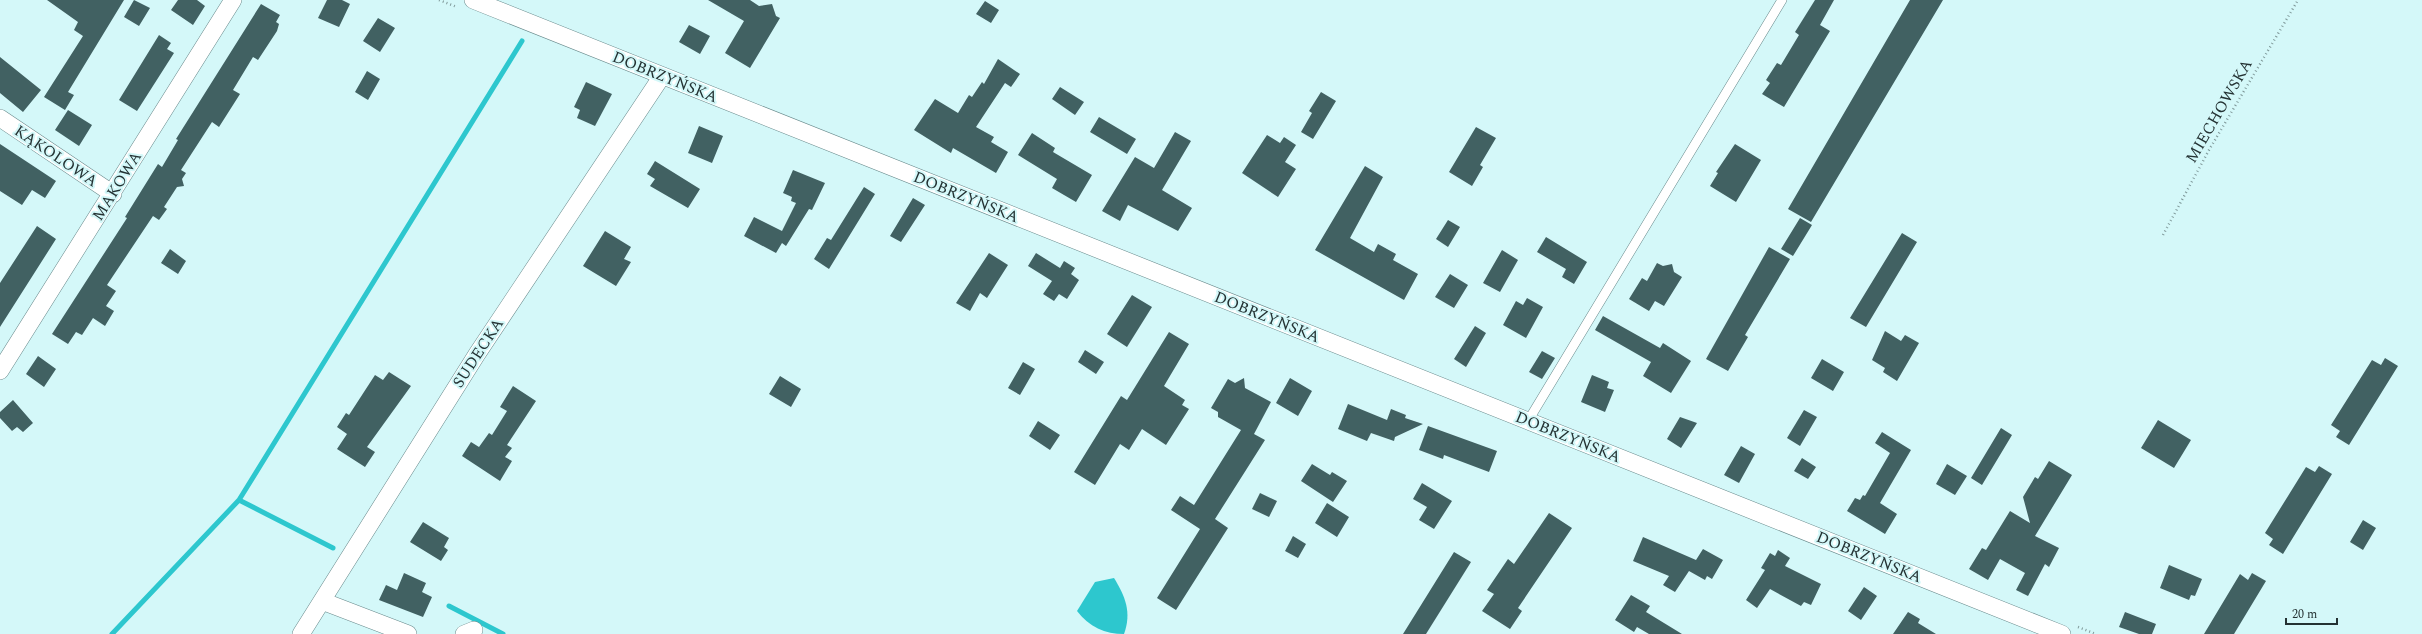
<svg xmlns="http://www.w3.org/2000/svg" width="2422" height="634" font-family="Spectral,serif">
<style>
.water{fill:#2dc7ce}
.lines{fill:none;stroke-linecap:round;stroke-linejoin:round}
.stream{stroke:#2dc7ce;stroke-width:5}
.building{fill:#416162}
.lane-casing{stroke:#698a8c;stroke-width:10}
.street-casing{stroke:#698a8c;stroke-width:18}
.path{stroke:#809a9b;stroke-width:2.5;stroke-dasharray:1 3;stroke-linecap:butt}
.lane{stroke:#fff;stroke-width:9}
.street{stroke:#fff;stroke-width:17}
.labels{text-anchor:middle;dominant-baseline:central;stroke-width:4;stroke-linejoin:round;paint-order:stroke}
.street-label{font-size:16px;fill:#243233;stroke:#d4f8f9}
</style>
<rect width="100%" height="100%" fill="#d4f8f9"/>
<path class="water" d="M1114,578C1125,596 1132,612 1124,634C1105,634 1089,627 1077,611L1095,582Z"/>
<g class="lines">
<path class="stream" d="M239,500L522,41
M449,606L503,634
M112,634L239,500L333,548"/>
</g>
<path class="building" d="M47,0H124L68,92L74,95L65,110L44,97L83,36L74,30L78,22Z
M134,0L150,8L139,26L124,17Z
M178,0H197L205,6L193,25L171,10Z
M327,0H342L350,4L339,27L318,18Z
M708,0H750L759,6L772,4L776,16L780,18L750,68L725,53L744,21Z
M1815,0H1834L1820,25L1830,31L1784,107L1762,94L1770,83L1766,80L1777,63L1781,65L1799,35L1795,32Z
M1910,0H1943L1811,222L1788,209Z
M985,1L999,10L991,23L976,14Z
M261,4L280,15L276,22L279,24L277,31L258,60L253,57L233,90L240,94L219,127L212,122L181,170L186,173L182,179L184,186L177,187L164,207L167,209L159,220L153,216L107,285L116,291L106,306L114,311L105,326L93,318L82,335L76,332L68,344L52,334L127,218L125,217L158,164L162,167L178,140L176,139Z
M378,18L395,28L380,52L363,41Z
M689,25L710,36L700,54L679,42Z
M159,35L171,43L167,49L174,53L137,111L119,100Z
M0,57L41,90L23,112L0,93Z
M998,59L1020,74L1011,87L1005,83L976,127L994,137L991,142L1008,152L996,173L953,148L951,153L914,130L935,99L958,113L969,95L972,97L982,82L984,84Z
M367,71L380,79L368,100L355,92Z
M586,82L612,94L595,126L577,118L580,110L574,107Z
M1060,87L1084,102L1075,115L1052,99Z
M1321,92L1336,101L1313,139L1301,132L1312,113L1309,111Z
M68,110L92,125L79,146L55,130Z
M1099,117L1136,139L1127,154L1090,132Z
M699,126L723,136L712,163L688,153Z
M1476,127L1496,138L1480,165L1483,167L1472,186L1449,172Z
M1175,132L1191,141L1162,190L1192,208L1178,231L1128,205L1120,221L1102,211L1135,157L1154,168Z
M1032,133L1055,148L1053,152L1092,175L1076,202L1052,188L1057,179L1018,155Z
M1267,135L1280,143L1284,137L1296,145L1285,162L1296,169L1278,197L1242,173Z
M0,144L56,181L45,198L32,190L22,205L0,191Z
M1735,144L1761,160L1736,202L1710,186L1718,173L1716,172Z
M655,161L700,189L688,208L650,186L655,179L647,174Z
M1365,166L1383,177L1350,238L1374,252L1378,244L1396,254L1393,260L1418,274L1404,300L1315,250Z
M793,170L825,183L812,210L809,209L786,246L782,243L776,253L744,236L754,217L782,231L796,203L791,201L792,197L783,193Z
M864,187L875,194L829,269L814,259L827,238L831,240Z
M913,198L925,205L901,242L890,236Z
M1800,218L1812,225L1793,256L1781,249Z
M1448,220L1460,227L1448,247L1436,239Z
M37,226L56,239L0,327V283Z
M605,231L631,247L624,259L631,262L616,286L583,266Z
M1902,233L1917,242L1866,327L1850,318Z
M1546,237L1587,262L1574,284L1562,277L1566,269L1537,252Z
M1769,247L1790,259L1745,335L1748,337L1728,371L1706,359Z
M170,249L186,261L178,274L161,263Z
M1502,250L1518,260L1500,292L1483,283Z
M989,253L1008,265L987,298L980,293L970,311L956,303Z
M1036,253L1060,268L1064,261L1075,268L1071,274L1079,280L1067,299L1059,294L1054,301L1043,294L1052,281L1028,266Z
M1657,263L1663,266L1672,264L1674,272L1682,277L1664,306L1655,301L1649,311L1629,299L1642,278L1647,281Z
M1450,274L1468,285L1454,308L1435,297Z
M1132,295L1152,307L1127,347L1107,334Z
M1527,298L1543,307L1526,338L1503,325L1516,301L1523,305Z
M1603,316L1660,348L1663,343L1691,361L1671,393L1643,376L1651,362L1595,330Z
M1475,326L1486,333L1466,367L1454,359Z
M1885,331L1901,341L1905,335L1919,343L1897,381L1883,372L1885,368L1872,360Z
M1169,332L1189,344L1164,386L1185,400L1182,405L1189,409L1166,445L1142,429L1129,450L1120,444L1095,485L1074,472L1121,396L1127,400Z
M1085,350L1104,362L1096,374L1078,362Z
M1542,351L1555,358L1542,379L1529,372Z
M38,356L56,369L44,387L26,374Z
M2385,358L2398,366L2349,445L2336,437L2340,431L2331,425L2372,360L2381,365Z
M1822,359L1844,372L1833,391L1811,378Z
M1023,362L1035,369L1020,395L1008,388Z
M389,372L411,386L367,447L375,452L365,467L337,449L347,434L337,427L346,413L349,415L375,375L383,380Z
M1592,375L1609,382L1607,388L1614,390L1605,412L1581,402Z
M780,376L801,389L791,407L769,394Z
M1244,378L1245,388L1271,402L1254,434L1265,440L1215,519L1228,528L1176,610L1157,598L1200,529L1171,510L1180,496L1194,505L1241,430L1218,417V412L1211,408L1228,379L1235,383Z
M1290,378L1312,391L1298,416L1276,403Z
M513,386L536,401L507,445L512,448L505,457L512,461L500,481L462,456L471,442L479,447L489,433L492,435L507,411L500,407Z
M13,400L33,423L23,432L17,427L12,431L0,418V412Z
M1348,404L1387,420L1391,409L1406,415L1405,418L1423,424L1395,437L1394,441L1371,433L1367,441L1338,429Z
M1804,410L1817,417L1800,446L1787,438Z
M1680,417L1697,423L1681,448L1667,439Z
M2158,420L2191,440L2174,468L2141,448Z
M1038,421L1060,435L1050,450L1029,436Z
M1428,426L1497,451L1489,472L1444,455L1443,459L1419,450Z
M2001,428L2012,435L1982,485L1971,478Z
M1882,432L1911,450L1880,503L1897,514L1885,534L1847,511L1855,498L1860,500L1863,495L1865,496L1890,453L1875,443Z
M1741,446L1755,454L1739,483L1724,475Z
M1802,458L1816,467L1808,479L1794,471Z
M2049,461L2072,475L2035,536L2059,548L2049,567L2045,564L2028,596L2016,590L2025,573L2000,559L1988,580L1969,569L1982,548L1986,550L2010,511L2030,523L2023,497L2035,477L2038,479Z
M1312,464L1330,475L1332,472L1347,481L1333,502L1301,481Z
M1947,464L1967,476L1955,495L1936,484Z
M2319,466L2332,474L2283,554L2269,545L2273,539L2265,533L2306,467L2315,472Z
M1422,483L1452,501L1434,529L1419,520L1427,507L1413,499Z
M1260,493L1277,501L1269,517L1252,509Z
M1327,503L1349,517L1337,537L1315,523Z
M1549,513L1572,528L1518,608L1522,611L1510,629L1482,611L1494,594L1487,590L1508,559L1514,564Z
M2363,520L2376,528L2363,550L2350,542Z
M423,522L449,538L444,547L448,550L441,561L410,542Z
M1293,536L1306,544L1298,558L1285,551Z
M1643,537L1696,560L1703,549L1723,560L1712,579L1707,576L1705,580L1689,571L1675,592L1663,585L1669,576L1633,561Z
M1778,550L1790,558L1785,566L1821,584L1811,605L1804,602L1801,606L1770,589L1757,608L1746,600L1765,570L1761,568L1770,553L1775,556Z
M1454,552L1471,562L1426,634H1403Z
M2169,565L2202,579L2195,596L2191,595L2189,600L2160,588Z
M404,573L426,583L422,592L432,597L423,617L379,600L386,585L397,590Z
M2252,573L2266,581L2234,634H2204L2240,574L2248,580Z
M1864,587L1877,596L1861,620L1848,611Z
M1631,595L1650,606L1646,612L1682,634H1649L1637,627L1634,632L1615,620Z
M1908,612L1920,619L1918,623L1936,634H1893Z
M2125,612L2156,624L2152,634H2139L2119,627Z"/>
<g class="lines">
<g class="lane-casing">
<path id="lane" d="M1528,421L1782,0"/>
</g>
<g class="street-casing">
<path id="street" d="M473,0L2062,634
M0,118L113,194
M0,371L233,0
M322,601L408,634
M301,634L477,354L662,76
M464,634L474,630"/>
</g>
<path class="path" d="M439,0L457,7
M2163,235L2209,150L2298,0
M2078,627L2096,634"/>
<use href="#lane" class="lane"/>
<use href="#street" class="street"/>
</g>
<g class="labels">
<g class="street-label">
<text transform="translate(665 77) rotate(22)">DOBRZYŃSKA</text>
<text transform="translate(2219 111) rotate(-60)">MIECHOWSKA</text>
<text transform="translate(56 156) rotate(34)">KĄKOLOWA</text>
<text transform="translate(117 186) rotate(-58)">MAKOWA</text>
<text transform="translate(966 197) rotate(22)">DOBRZYŃSKA</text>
<text transform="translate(1267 317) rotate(22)">DOBRZYŃSKA</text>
<text transform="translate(478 353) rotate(-57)">SUDECKA</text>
<text transform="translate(1568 437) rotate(22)">DOBRZYŃSKA</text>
<text transform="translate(1869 557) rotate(22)">DOBRZYŃSKA</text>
</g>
</g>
<path d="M2286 618v6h51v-6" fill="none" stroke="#243233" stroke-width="2"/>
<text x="2292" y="618" font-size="12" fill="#243233" stroke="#d4f8f9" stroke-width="3" paint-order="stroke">20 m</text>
</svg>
